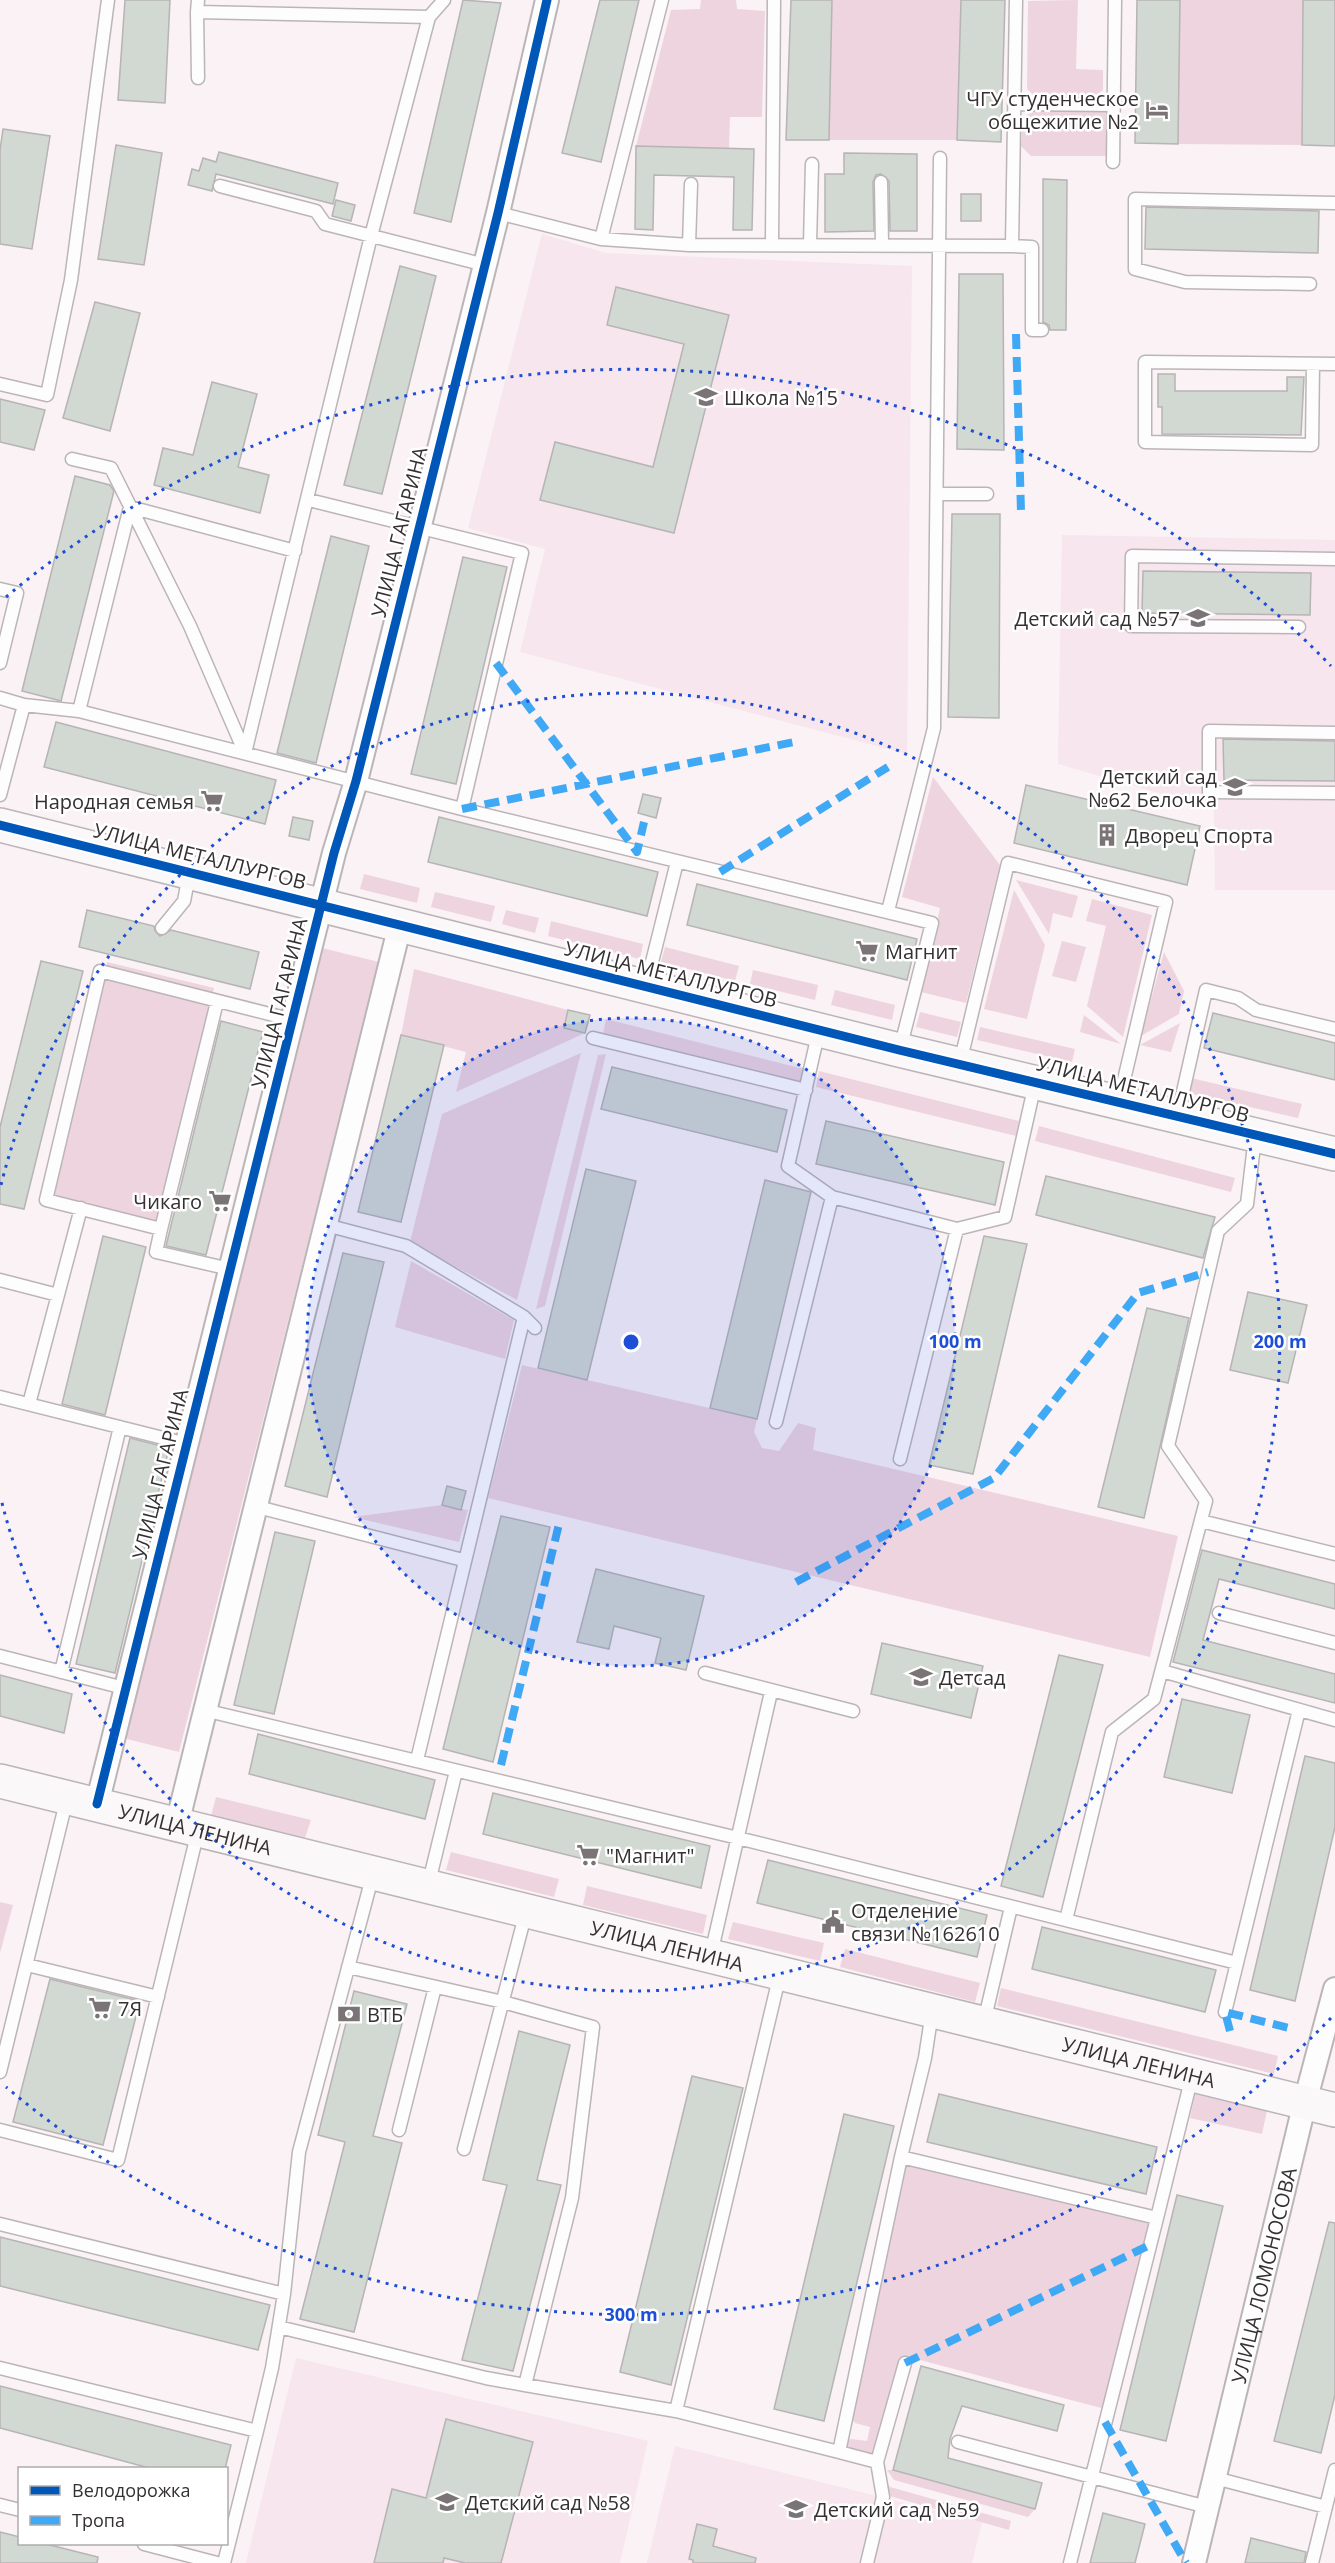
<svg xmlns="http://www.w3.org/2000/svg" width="1335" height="2563" viewBox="0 0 1335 2563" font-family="'Open Sans',sans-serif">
<rect width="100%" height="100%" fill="#faf2f5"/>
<!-- built -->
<path fill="#f7e6ed" d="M542,234L606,253L912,266L907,754L520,652L545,549L468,528Z
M1062,535L1335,540V890H1215L1214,809L1058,764Z
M296,2358L648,2441L620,2563H246Z
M675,2446L982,2522L972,2563H647Z"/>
<!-- green -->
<path fill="#eed4df" d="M701,0H736L737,9L765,11L762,117H730L729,148L636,146L671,10L700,9Z
M832,0H961L957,140H829Z
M1078,0L1076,69L1103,70V90L1092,98L1039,100L1027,89L1028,1Z
M1180,0H1303L1302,145L1178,144Z
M1032,111L1107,112L1106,156H1031L1021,146L1023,119Z
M933,777L1000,865L966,1003L921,992L940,908L902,897Z
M364,874L420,888L417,903L360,889Z
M1016,880L1078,896L1072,918L1053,913L1049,934Z
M1014,890L1045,945L1027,1019L984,1009Z
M435,892L495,906L491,922L431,907Z
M1092,899L1152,915L1123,1037L1087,1006L1106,926L1086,921Z
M506,910L539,918L535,933L502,924Z
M551,921L643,944L640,959L548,936Z
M1062,941L1086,947L1076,982L1052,976Z
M665,947L739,966L735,981L661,962Z
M322,948L379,962L179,1752L123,1738Z
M1164,952L1184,991L1179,1014L1141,1036Z
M107,962L214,988L157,1224L51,1197Z
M414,969L568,1010L564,1028L585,1033L456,1092L466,1052L401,1035Z
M753,970L818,985L815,1000L750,984Z
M835,990L895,1005L892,1020L831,1005Z
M920,1012L961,1022L957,1037L916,1027Z
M1084,1015L1121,1044L1080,1032Z
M606,1019L804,1069L800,1083L603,1034Z
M1180,1023L1171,1052L1140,1045Z
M980,1027L1075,1049L1072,1062L977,1040Z
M581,1053L517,1300L410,1242L442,1114Z
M606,1054L545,1306L536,1309L598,1055Z
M819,1071L1019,1121L1016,1136L816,1087Z
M1191,1078L1302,1104L1298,1118L1188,1093Z
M1039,1126L1235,1178L1231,1192L1035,1141Z
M411,1261L514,1320L505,1359L395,1327Z
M522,1365L757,1419L754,1432L762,1448L779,1451L798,1423L816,1428L813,1450L1178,1536L1150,1657L488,1498Z
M442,1505L468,1510L459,1542L353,1517Z
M216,1797L311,1820L305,1838L211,1816Z
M451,1852L559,1879L554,1897L446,1870Z
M587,1886L707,1915L703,1934L583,1905Z
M0,1902L13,1905L0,1953Z
M733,1922L824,1943L820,1961L728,1939Z
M845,1949L980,1983L975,2002L840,1967Z
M1001,1988L1278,2056L1274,2074L997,2006Z
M1196,2089L1268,2106L1262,2134L1190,2118Z
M904,2162L1152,2220L1105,2409L905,2356L875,2458L843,2449L845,2441L851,2439L867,2441L870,2427L855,2423L849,2416Z
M887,2470H893L1035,2509L1028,2517L894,2480Z
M882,2478L890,2487L1011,2521L1009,2530L886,2495Z"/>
<!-- building -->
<path fill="#d2d8d2" stroke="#b6b4b4" stroke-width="1.5" d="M125,0H170L165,103L118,100Z
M463,0L501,3L451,222L414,213Z
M600,0H639L601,162L562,153Z
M791,0H832L829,140H786Z
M961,0H1005L1001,142L957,140Z
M1137,0H1180L1178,144L1135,143Z
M1303,0H1335V146L1302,145Z
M3,129L50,136L32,249L0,244V150Z
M116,145L162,153L144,265L98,259Z
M636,146L754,149L752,230H733L734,177L654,175L653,230L635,229Z
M219,152L338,183L333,204L216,174L212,191L188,185L192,169L199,171L203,158L216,162Z
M844,153L917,154V231H890L889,181L881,174L876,175L873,182L874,231L825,232V174H844Z
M1043,179L1067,180L1066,330H1050L1049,325L1043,322Z
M961,194H981V221H961Z
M336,200L355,205L351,221L332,216Z
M1146,207L1319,211L1318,253L1145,249Z
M400,266L436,276L382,494L344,485Z
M959,274H1003L1004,450L957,449Z
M616,287L729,315L674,533L540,500L555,442L653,467L684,344L607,325Z
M95,302L140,313L110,431L63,418Z
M1158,374H1175V391H1287V377H1304L1301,435L1162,434V407H1158Z
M212,382L257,394L238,467L269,475L260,513L154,485L163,448L193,455Z
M0,399L45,410L34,450L0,442Z
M75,476L110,485L114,491L61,701L22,691Z
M952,514H1000L999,718L948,717Z
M331,536L369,546L316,763L277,753Z
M463,557L507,567L456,784L411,774Z
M1143,571L1311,573L1310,615L1142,613Z
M56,722L276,780L265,824L44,767Z
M1223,739L1335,741V781L1224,780Z
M1026,785L1200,826L1187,885L1014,843Z
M643,794L661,798L656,818L638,813Z
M293,817L313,821L309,840L289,836Z
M439,817L658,872L647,916L428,862Z
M697,884L917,939L907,980L687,925Z
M87,910L154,926L155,931L160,936L171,930L259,952L250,989L79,947Z
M41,961L83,971L24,1209L0,1204V1127Z
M568,1010L590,1015L585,1033L564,1028Z
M1213,1013L1335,1043V1080L1204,1048Z
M221,1021L263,1032L206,1255L166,1246Z
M401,1035L444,1045L401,1222L358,1212Z
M612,1067L787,1110L777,1152L601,1109Z
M826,1121L1004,1162L995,1205L816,1164Z
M586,1169L636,1181L587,1380L538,1368Z
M1046,1176L1215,1217L1203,1258L1036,1215Z
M765,1180L811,1192L757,1419L710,1408Z
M103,1236L146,1247L105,1415L62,1404Z
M984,1236L1027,1244L973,1474L929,1465Z
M343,1253L384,1262L327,1497L285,1486Z
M1248,1292L1307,1305L1288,1383L1230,1370Z
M1147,1308L1189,1318L1144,1518L1098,1507Z
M130,1438L169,1448L115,1673L76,1664Z
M447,1486L466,1491L461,1510L442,1505Z
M501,1516L550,1527L493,1762L443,1749Z
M275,1532L315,1541L274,1714L234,1705Z
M1202,1550L1335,1584V1609L1219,1579L1203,1640L1335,1674V1703L1173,1662Z
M596,1569L704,1596L686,1670L655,1663L661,1638L614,1626L609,1649L577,1642Z
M882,1643L983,1666L971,1718L871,1694Z
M1059,1655L1103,1665L1043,1897L1001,1886Z
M0,1675L72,1694L64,1733L0,1716Z
M1182,1699L1250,1715L1232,1793L1164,1777Z
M258,1734L435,1780L425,1819L249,1774Z
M1305,1756L1335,1763V1827L1295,2001L1250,1990Z
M493,1793L710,1846L701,1888L483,1834Z
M768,1860L987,1915L977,1957L757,1903Z
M1042,1927L1216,1970L1205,2012L1032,1969Z
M50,1979L140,2001L103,2145L13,2122Z
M354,1991L407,2004L373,2136L402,2143L354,2332L300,2319L345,2142L318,2135Z
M519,2031L570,2045L537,2180L561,2185L513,2371L462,2360L507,2185L483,2180Z
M692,2076L743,2088L671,2385L620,2372Z
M939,2094L1157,2147L1146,2194L927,2142Z
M844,2114L894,2126L824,2421L774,2409Z
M1177,2195L1223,2206L1166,2441L1120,2430Z
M1329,2222L1335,2223V2395L1321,2453L1274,2441Z
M0,2237L270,2305L258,2350L0,2286Z
M921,2366L1064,2405L1057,2431L962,2406L950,2439L948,2458L1042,2483L1035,2509L893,2470Z
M0,2386L231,2445L225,2469H153L0,2428Z
M446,2419L533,2442L501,2563H465L444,2558L443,2563H374L392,2489L426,2498Z
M1103,2513L1145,2524L1135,2563H1090Z
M697,2524L717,2529L713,2546L756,2558L755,2563H693V2560L689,2559Z
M0,2532L20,2537V2544H46L98,2557L97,2563H0Z
M1251,2538L1306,2552L1304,2563H1245Z"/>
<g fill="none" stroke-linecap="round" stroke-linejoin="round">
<!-- lane casing -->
<g stroke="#bbb5b7" stroke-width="15">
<path id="lane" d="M198,0L197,12L429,17L371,236L245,753
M197,12L198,78
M429,17L444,0
M1014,104L1114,105
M1113,162L1115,0
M881,182L882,244
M220,186L316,211L325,224L485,265
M498,213L601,239L689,245L1012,246L1016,0
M601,239L662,0
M772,243L774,0
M810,244L812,164
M689,245L691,184
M1012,246L1032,247V330H1042
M1310,284L1185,282L1135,269V199L1335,203
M1313,364L1312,445L1145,442V362L1335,364
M0,384L47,395L71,280L108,0
M72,459L111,468L190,626L245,753
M937,494H987
M0,589L17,593L0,663
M1299,627L1131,626L1132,556L1335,559
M0,698L24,705
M79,711L130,507L295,551
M1335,733L1209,731V792L1335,793
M0,795L24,705L79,711L462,809L522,553L309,500
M462,809L932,923L900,1049
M888,911L934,728L940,158
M162,928L184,901L189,875
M646,986L677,862
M217,1002L161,1229L46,1200L100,971L293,1020
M819,1030L788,1166L832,1197L957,1229L1005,1217L1035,1084
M593,1038L806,1090
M960,1063L1008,863L1166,902L1119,1101
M1178,1114L1206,990L1238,998L1256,1010L1335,1029
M326,1225L406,1246L524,1317L535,1328
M161,1229L156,1252L230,1269
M0,1280L58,1295
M0,1397L187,1444
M29,1404L81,1208
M776,1422L832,1197
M900,1459L957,1229
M254,1506L463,1560
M1201,1521L1335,1554
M1219,1613L1335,1643
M0,1656L124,1688
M1162,1671L1335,1720
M61,1672L120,1427
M705,1673L853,1711
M204,1710L738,1838L1237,1963
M417,1760L524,1317
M428,1886L456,1771
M1066,1920L1112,1732L1154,1699L1206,1501L1168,1446L1218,1231L1247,1204L1255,1137
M711,1954L771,1692
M27,1965L158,1997
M348,1967L503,2002L593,2027L572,2198L525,2385L676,2411
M780,1974L676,2411L839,2452L901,2157L1157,2218L1070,2563
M1225,2012L1299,1710
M984,2022L1011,1907
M0,2072L67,1798
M0,2130L118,2160L198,1831
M399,2130L435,1987
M464,2149L526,1912
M901,2157L925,2058L932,2012
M1157,2218L1192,2076
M0,2224L284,2294L299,2152L373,1874
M279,2327L486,2378L525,2385
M0,2368L257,2431L272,2368L284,2294
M958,2442L1207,2507
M839,2452L877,2462
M1215,2478L1326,2507
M0,2505L20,2510
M144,2544L217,2563
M224,2563L257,2431
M867,2563L883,2497L877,2462L905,2363
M1312,2563L1335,2470"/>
</g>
<!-- street casing -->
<g stroke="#bbb5b7" stroke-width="26">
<g id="street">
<path d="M97,1804L334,853L356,781L498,213L547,0"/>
<path d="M177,1824L400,925"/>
<path id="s1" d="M1194,2563L1305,2102L1335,1989"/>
</g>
</g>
<!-- secondary casing -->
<g stroke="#bbb5b7" stroke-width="36">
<g id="secondary">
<path d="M0,825L899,1050L1335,1154"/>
<path id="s2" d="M0,1781L1335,2110"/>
</g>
</g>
<!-- lane -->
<use href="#lane" stroke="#fefdfe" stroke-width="12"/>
<!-- street -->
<use href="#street" stroke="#fefdfe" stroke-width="22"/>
<!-- secondary -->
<use href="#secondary" stroke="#fbf8f9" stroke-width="33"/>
<!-- quiet -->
<path stroke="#3fa9f5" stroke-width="8" stroke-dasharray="15 8" stroke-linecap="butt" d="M1016,334L1021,512
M496,663L637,852L644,822
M462,809L794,742
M720,872L888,767
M796,1582L994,1478L1138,1293L1208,1272
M501,1765L559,1524
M1230,2031L1225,2012L1293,2029
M905,2363L1150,2245
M1105,2422L1186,2563"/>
<!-- cycleway casing -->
<g stroke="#fff" stroke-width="13">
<path id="cycleway" d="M0,825L899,1050L1335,1154
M97,1804L334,853L356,781L498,213L547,0"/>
</g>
<!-- cycleway -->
<use href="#cycleway" stroke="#0057b8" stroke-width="9"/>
</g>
<!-- distance rings -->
<circle cx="631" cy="1342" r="324" fill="#1d4ed8" fill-opacity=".12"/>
<g fill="none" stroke="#1d4ed8" stroke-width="3" stroke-dasharray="3 6">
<circle cx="631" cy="1342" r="324"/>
<path d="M1 1185A649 649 0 1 1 1 1499"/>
<path d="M1331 2018A973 973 0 0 1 6 2087M6 597A973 973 0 0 1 1331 666"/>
</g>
<!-- icons -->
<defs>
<g id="hotel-bare" transform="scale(1.8)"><path d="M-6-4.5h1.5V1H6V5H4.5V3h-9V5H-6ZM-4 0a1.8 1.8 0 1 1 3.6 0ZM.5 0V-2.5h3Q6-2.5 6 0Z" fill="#7a7476" stroke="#fff" stroke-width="2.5" paint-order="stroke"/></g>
<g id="school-bare" transform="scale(1.8)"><path d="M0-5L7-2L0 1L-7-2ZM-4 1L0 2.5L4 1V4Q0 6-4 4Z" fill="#7a7476" stroke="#fff" stroke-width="2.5" paint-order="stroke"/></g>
<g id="supermarket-bare" transform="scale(1.8)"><path d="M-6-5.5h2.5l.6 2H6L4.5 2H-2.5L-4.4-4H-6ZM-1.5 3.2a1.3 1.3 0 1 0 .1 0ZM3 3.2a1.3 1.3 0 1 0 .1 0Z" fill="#7a7476" stroke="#fff" stroke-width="2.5" paint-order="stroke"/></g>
<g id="building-bare" transform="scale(1.8)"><path d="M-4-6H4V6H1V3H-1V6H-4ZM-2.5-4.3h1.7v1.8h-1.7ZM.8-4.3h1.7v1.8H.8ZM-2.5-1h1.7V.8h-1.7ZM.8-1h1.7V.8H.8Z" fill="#7a7476" stroke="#fff" stroke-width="2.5" paint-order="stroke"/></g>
<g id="civic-bare" transform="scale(1.8)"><path d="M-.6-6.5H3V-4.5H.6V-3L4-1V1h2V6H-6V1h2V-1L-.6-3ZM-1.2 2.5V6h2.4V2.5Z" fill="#7a7476" stroke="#fff" stroke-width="2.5" paint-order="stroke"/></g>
<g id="bank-bare" transform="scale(1.8)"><path d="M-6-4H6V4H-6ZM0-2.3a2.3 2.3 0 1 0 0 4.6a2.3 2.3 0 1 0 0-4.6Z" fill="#7a7476" stroke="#fff" stroke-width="2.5" paint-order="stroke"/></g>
</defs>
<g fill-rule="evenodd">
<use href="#hotel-bare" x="1157" y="110"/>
<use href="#school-bare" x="706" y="397"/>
<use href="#school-bare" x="1198" y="618"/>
<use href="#school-bare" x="1235" y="787"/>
<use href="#supermarket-bare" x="212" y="801"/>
<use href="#building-bare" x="1107" y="835"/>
<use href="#supermarket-bare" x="867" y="951"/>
<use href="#supermarket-bare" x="220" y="1201"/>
<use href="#school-bare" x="921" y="1677"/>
<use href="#supermarket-bare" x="588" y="1855"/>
<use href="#civic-bare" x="833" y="1922"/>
<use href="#supermarket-bare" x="100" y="2008"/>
<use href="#bank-bare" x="349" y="2014"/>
<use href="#school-bare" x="447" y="2502"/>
<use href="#school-bare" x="796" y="2509"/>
</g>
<g text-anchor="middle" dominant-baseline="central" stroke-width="5" stroke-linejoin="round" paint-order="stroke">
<!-- poi labels -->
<g font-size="20" fill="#353032" stroke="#fff" text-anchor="start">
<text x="1139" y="98" text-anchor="end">ЧГУ студенческое<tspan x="1139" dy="23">общежитие №2</tspan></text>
<text x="724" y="397">Школа №15</text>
<text x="1180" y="618" text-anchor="end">Детский сад №57</text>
<text x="1217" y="776" text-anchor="end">Детский сад<tspan x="1217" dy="23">№62 Белочка</tspan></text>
<text x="194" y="801" text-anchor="end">Народная семья</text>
<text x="1125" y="835">Дворец Спорта</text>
<text x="885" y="951">Магнит</text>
<text x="202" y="1201" text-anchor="end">Чикаго</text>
<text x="939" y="1677">Детсад</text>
<text x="606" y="1855">"Магнит"</text>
<text x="851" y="1910">Отделение<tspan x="851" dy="23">связи №162610</tspan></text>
<text x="118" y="2008">7Я</text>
<text x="367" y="2014">ВТБ</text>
<text x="465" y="2502">Детский сад №58</text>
<text x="814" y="2509">Детский сад №59</text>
</g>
<!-- street labels -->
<g font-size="20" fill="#353032" stroke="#fff">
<text transform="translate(399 532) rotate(-76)">УЛИЦА ГАГАРИНА</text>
<text transform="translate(200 856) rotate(14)">УЛИЦА МЕТАЛЛУРГОВ</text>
<text transform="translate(671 974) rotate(14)">УЛИЦА МЕТАЛЛУРГОВ</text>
<text transform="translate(279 1003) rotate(-76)">УЛИЦА ГАГАРИНА</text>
<text transform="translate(1143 1089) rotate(14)">УЛИЦА МЕТАЛЛУРГОВ</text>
<text transform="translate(160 1474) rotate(-76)">УЛИЦА ГАГАРИНА</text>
<text stroke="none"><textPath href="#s2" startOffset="201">УЛИЦА ЛЕНИНА</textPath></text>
<text stroke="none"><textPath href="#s2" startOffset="687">УЛИЦА ЛЕНИНА</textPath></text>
<text stroke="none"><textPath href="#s2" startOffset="1173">УЛИЦА ЛЕНИНА</textPath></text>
<text stroke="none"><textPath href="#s1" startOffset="296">УЛИЦА ЛОМОНОСОВА</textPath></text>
</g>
</g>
<circle cx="631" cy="1342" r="9" fill="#1d4ed8" stroke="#fff" stroke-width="3"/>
<g font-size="18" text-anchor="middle" font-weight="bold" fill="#1d4ed8" stroke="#fff" stroke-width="5" stroke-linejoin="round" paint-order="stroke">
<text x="955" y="1348">100 m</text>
<text x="1280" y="1348">200 m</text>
<text x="631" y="2321">300 m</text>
</g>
<!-- legend -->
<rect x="18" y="2467" width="210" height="78" fill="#ffffff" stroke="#aeacad" stroke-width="1.5"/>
<rect x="30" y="2486" width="30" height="9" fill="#0057b8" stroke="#aeacad" stroke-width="1.5"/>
<text x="72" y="2497" font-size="18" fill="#353032">Велодорожка</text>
<rect x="30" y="2516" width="30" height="9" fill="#3fa9f5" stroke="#aeacad" stroke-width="1.5"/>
<text x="72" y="2527" font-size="18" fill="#353032">Тропа</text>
</svg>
